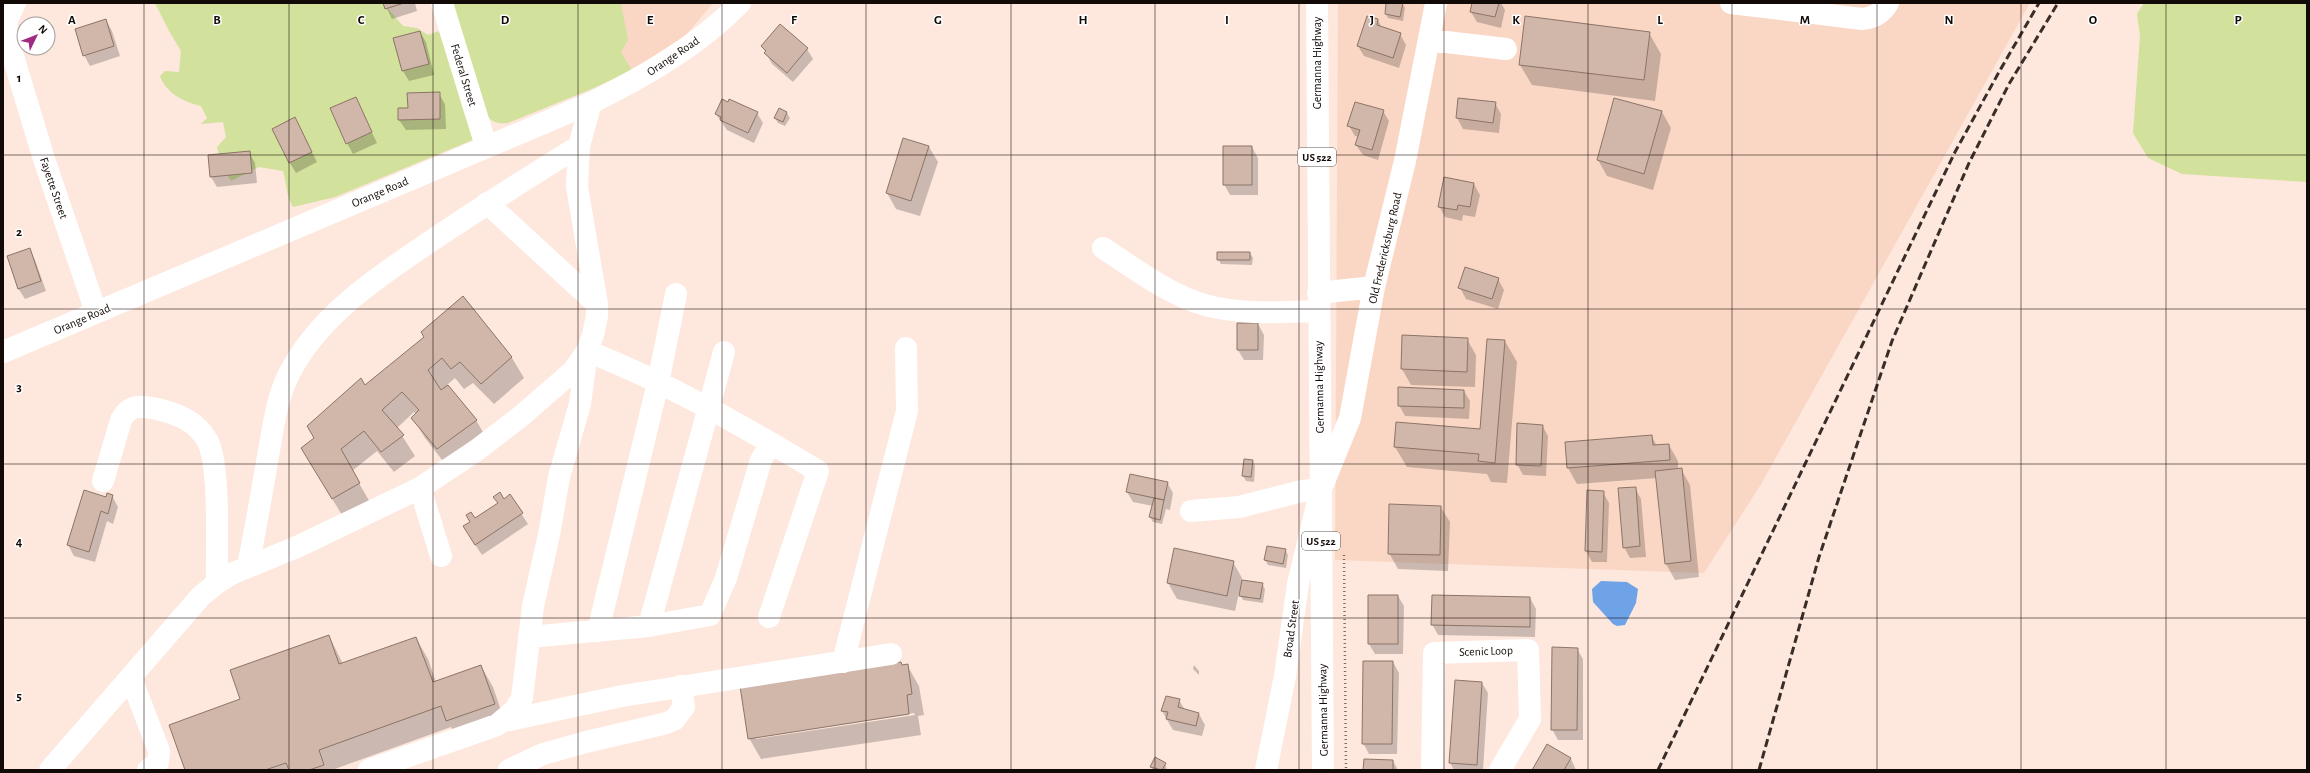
<svg xmlns="http://www.w3.org/2000/svg" width="2310" height="773" viewBox="0 0 2310 773" font-family="'Alegreya Sans',sans-serif">
<rect width="100%" height="100%" fill="#fee7dc"/>
<!-- built -->
<path fill="#fad7c5" d="M595,3H713L686,35L632,70L593,8Z
M1338,3H2030L1760,486L1704,573L1335,560Z"/>
<!-- green -->
<path fill="#d2e19b" d="M155,3H383L403,26L417,28L428,35L439,31L465,115L475,139L335,197L293,207C286,196 287,184 283,171L259,167L231,181L221,164L217,147L226,137L223,122L201,124L207,118L201,106C184,102 166,93 160,76L165,71L179,72L181,51L169,31Z
M450,3H621L628,40L621,52L632,70L594,88L508,123C498,124 492,123 486,114Z
M2144,3H2307V182L2182,174L2148,158L2133,133L2140,36L2137,14Z"/>
<!-- water -->
<path fill="#6ea3e7" d="M1601,581L1627,582L1638,589L1636,603L1625,625L1617,626L1613,624L1593,602L1592,589Z"/>
<!-- shadow -->
<path fill="#0003" fill-rule="evenodd" d="M384,3H415L417,11L392,19Z
M1387,3H1402L1405,8L1403,21L1388,18L1386,14Z
M1473,3H1501L1505,10L1501,28L1477,22L1471,12Z
M106,20L112,31L120,56L90,66L84,55Z
M1378,20L1382,28L1400,34L1406,45L1399,68L1364,56L1358,46Z
M420,32L426,42L434,75L409,81L403,71Z
M1649,33L1661,54L1655,101L1532,85L1520,65Z
M762,46L807,49L813,59L793,82L772,64Z
M439,94L445,104L446,129L406,130L399,120L409,109Z
M355,98L377,143L353,154L347,143Z
M1459,99L1495,103L1501,114L1499,133L1463,129L1457,118Z
M1615,99L1662,112L1671,128L1653,190L1607,176L1598,160Z
M780,109L787,113L790,118L785,126L778,123L775,118Z
M1383,111L1389,121L1378,160L1363,155L1356,145L1359,137L1355,136L1349,126Z
M757,113L763,123L754,143L727,130L716,114Z
M300,129L317,162L296,173L290,163Z
M929,147L938,162L920,216L896,209L887,193Z
M1252,147L1258,158V195H1230L1224,184Z
M249,152L255,163L257,183L217,187L211,177Z
M1474,184L1480,195L1475,217L1463,215L1462,221L1445,217L1439,206Z
M29,249L35,260L46,291L25,299L18,288Z
M1250,253L1253,258L1252,265L1221,264L1218,259Z
M1498,279L1504,290L1498,309L1466,299L1460,288Z
M463,297L512,358L524,378L494,404L473,383L464,389L455,378L447,385L476,420L488,441L450,470L425,438L413,418L416,414L414,412L397,428L415,456L394,472L377,451L352,471L371,504L345,520L314,469L315,439L365,387L425,338Z
M1258,324L1264,335L1263,360H1244L1238,350Z
M1467,339L1476,355L1475,387L1411,385L1402,369Z
M1505,341L1517,362L1507,483L1491,482L1487,474L1407,467L1395,447L1481,430Z
M1464,391L1470,401L1469,419L1405,416L1399,405Z
M1542,425L1548,436L1546,476L1523,475L1517,464Z
M1652,437L1657,446L1669,445L1678,461V469H1681L1690,485L1699,577L1675,580L1666,564L1657,478L1577,484L1568,468Z
M1253,461L1255,466L1254,482L1246,481L1243,476Z
M1167,482L1173,493L1170,510L1166,509L1162,524L1153,522L1150,517L1153,506L1133,502L1127,492Z
M1635,488L1641,499L1646,557L1630,558L1624,547Z
M1603,492L1609,503L1607,562H1592L1586,551Z
M112,496L118,507L113,524L107,521L95,562L74,556L68,545L106,498Z
M510,496L528,524L482,555L470,537L475,519Z
M1440,506L1450,522L1448,571L1398,569L1389,553Z
M1285,550L1288,555L1286,568L1268,565L1265,560Z
M1233,562L1242,578V581L1262,584L1265,589L1263,603L1243,600L1239,593L1235,611L1177,599L1168,583Z
M1398,596L1404,606L1403,654H1375L1369,644Z
M1530,598L1536,609L1535,637L1438,635L1432,624Z
M329,636L343,664L416,638L428,659L436,682L481,666L493,687L506,725L459,741L451,727L332,770H186L241,700Z
M1577,649L1583,659V740H1558L1552,729Z
M1393,662L1399,673L1397,754H1369L1363,743Z
M907,665L919,686L924,715L918,716L921,735L761,759L749,738ZM914,713L915,715L756,739V737Z
M1194,665L1199,671V675L1193,669Z
M1482,683L1488,693L1483,770H1454L1450,763Z
M1179,700L1185,710L1199,714L1205,725L1202,736L1173,730L1162,711Z
M1548,745L1571,759L1576,770H1533Z
M1393,761L1398,770H1364Z
M1165,763L1167,770H1153L1151,767Z"/>
<!-- building -->
<path fill="#d1b7a9" stroke="#8c7467" d="M383,3H404L385,9Z
M1386,3H1403L1400,17L1385,14Z
M1472,3H1499L1495,17L1470,12Z
M1367,16L1378,19L1377,25L1401,33L1393,58L1357,46Z
M1525,16L1650,32L1644,80L1519,65Z
M106,19L114,46L83,56L75,29Z
M780,24L808,48L787,73L764,53L766,51L761,46Z
M420,31L429,64L402,71L393,38Z
M440,92V119L398,120V108H408L407,93Z
M356,97L372,132L346,144L330,108Z
M1458,98L1496,102L1493,123L1456,118Z
M1614,98L1662,111L1644,174L1597,160Z
M722,99L728,102L729,99L758,112L748,133L720,120L721,117L715,114Z
M1355,102L1384,110L1372,150L1355,145L1360,130L1347,126Z
M779,108L787,112L783,122L774,118Z
M295,117L312,152L289,163L272,129Z
M903,138L929,146L911,201L886,193Z
M1223,146H1252V185H1223Z
M250,151L252,173L210,177L208,155Z
M1444,177L1474,183L1470,207L1458,205L1457,210L1438,207Z
M30,248L41,281L18,289L7,256Z
M1217,252H1250V260H1217Z
M1465,267L1499,278L1492,299L1458,288Z
M463,296L512,357L481,384L460,362L451,369L442,358L428,370L441,390L448,385L477,420L437,449L411,418L419,410L402,392L382,410L404,435L381,452L364,431L341,449L360,483L332,499L301,448L314,438L307,426L361,378L365,385L424,337L421,332Z
M1237,323H1258V350H1237Z
M1402,335L1468,338L1467,372L1401,369Z
M1487,339L1505,340L1495,463L1478,461L1479,454L1394,447L1396,422L1480,429Z
M1398,387L1464,390V408L1398,406Z
M1517,423L1543,425L1541,466L1516,465Z
M1652,435L1653,445L1669,444L1670,460L1567,468L1565,442Z
M1244,459L1253,460L1251,477L1242,476Z
M1682,468L1691,561L1665,564L1655,471Z
M1130,474L1168,482L1164,500L1126,492Z
M1636,487L1640,546L1623,548L1618,488Z
M84,490L106,497L107,493L113,495L108,514L101,511L89,552L67,545Z
M1587,490L1604,491L1602,552L1585,551Z
M500,492L504,499L510,494L523,513L475,545L463,526L470,522L466,515L471,512L475,518L498,503L493,497Z
M1154,498L1164,500L1160,520L1149,517Z
M1389,504L1441,506L1440,555L1388,554Z
M1267,546L1286,549L1283,564L1264,560Z
M1174,548L1234,561L1227,596L1167,583Z
M1242,580L1263,583L1260,599L1239,596Z
M1368,595H1398V644H1368Z
M1432,595L1530,597V627L1431,625Z
M329,635L339,664L416,637L433,682L481,665L495,704L446,721L441,706L319,750L324,765L309,770H289L286,763L265,770H185L169,725L240,699L230,670Z
M1552,647L1578,648L1577,730H1551Z
M1363,661H1393L1392,744H1362Z
M901,662L902,665L908,664L912,694L907,695L909,714L748,739L740,686Z
M1455,680L1482,682L1477,765L1449,763Z
M1166,696L1180,699L1178,707L1199,713L1196,726L1166,719L1168,712L1161,711Z
M1547,744L1571,758L1564,770H1532Z
M1155,757L1166,763L1162,770L1150,767Z
M1364,759L1393,760V770H1363Z"/>
<g fill="none" stroke-linecap="round" stroke-linejoin="round">
<!-- path -->
<path stroke="#7d6e67" stroke-width="2.5" stroke-dasharray="1 3" stroke-linecap="butt" d="M1344,555L1346,770"/>
<!-- minor -->
<path stroke="#fff" stroke-width="22" d="M15,3L7,20L6,33L44,159L96,312
M442,3L486,146
M1731,3L1862,19C1874,18 1882,13 1888,3
M1429,40L1506,49
M487,203L597,304
M1103,248C1134,268 1169,295 1205,305C1241,315 1281,312 1318,311
M1318,293L1374,287
M420,488L441,556
M1191,511L1239,507L1302,491L1321,489
M248,567C255,530 262,493 268,456C273,429 276,400 289,374C319,315 378,277 431,241C480,208 529,177 579,146
M217,583L231,574L299,546L420,488L477,450L520,417L573,371L587,351C668,383 743,426 818,471L769,617
M649,626L724,352
M598,631L658,383L676,294
M529,637L649,626L710,615L726,578L761,460L771,443
M843,662L907,411L906,348
M131,678L159,751L158,762L148,770
M504,721L622,696L891,654
M50,770L201,596L217,583C216,551 221,465 207,440C196,421 178,414 157,409C141,406 130,403 121,420L103,481
M369,770L497,725L515,710L522,698L533,606L549,535L559,477L580,404L587,351L593,335L597,316V304L577,187L579,146L591,103
M509,770L543,754L586,742L663,724L674,720L684,707L681,686
M1266,770L1285,676L1298,584L1321,489L1350,418L1374,287L1405,161L1436,3
M1432,770L1434,653L1528,650L1530,719L1500,770"/>
<!-- major -->
<path stroke="#fff" stroke-width="22" d="M1317,3L1323,770
M3,352L591,103C645,76 698,46 740,3"/>
<!-- rail -->
<path stroke="#382d28" stroke-width="3" stroke-dasharray="8 4" stroke-linecap="butt" d="M1658,770L1955,152L1999,72L2039,3
M1759,770L1819,557L1892,341L1969,163L2009,84L2058,3"/>
</g>
<!-- grid -->
<path fill="none" stroke="#120a06" stroke-width="1" stroke-opacity="0.55" d="M144,3V770M289,3V770M433,3V770M578,3V770M722,3V770M866,3V770M1011,3V770M1155,3V770M1299,3V770M1444,3V770M1588,3V770M1732,3V770M1877,3V770M2021,3V770M2166,3V770M3,155H2307M3,309H2307M3,464H2307M3,618H2307"/>
<g text-anchor="middle" dominant-baseline="central" stroke-width="3" stroke-linejoin="round" paint-order="stroke">
<!-- shield labels -->
<g fill="#fff" stroke="#595451" stroke-width="1">
<rect x="1298" y="148" width="38" height="18" rx="3"/>
<rect x="1302" y="532" width="38" height="18" rx="3"/>
</g>
<g font-size="11" font-weight="bold" fill="#120a06">
<text x="1317" y="157">US 522</text>
<text x="1321" y="541">US 522</text>
</g>
<!-- street labels -->
<g font-size="12" fill="#120a06" stroke="#fff">
<text transform="translate(673 56) rotate(-34)">Orange Road</text>
<text transform="translate(1317 63) rotate(-90)">Germanna Highway</text>
<text transform="translate(464 75) rotate(73)">Federal Street</text>
<text transform="translate(54 188) rotate(71)">Fayette Street</text>
<text transform="translate(380 192) rotate(-23)">Orange Road</text>
<text transform="translate(1385 248) rotate(-77)">Old Fredericksburg Road</text>
<text transform="translate(82 319) rotate(-23)">Orange Road</text>
<text transform="translate(1319 387) rotate(-91)">Germanna Highway</text>
<text transform="translate(1291 629) rotate(-82)">Broad Street</text>
<text transform="translate(1486 651) rotate(-2)">Scenic Loop</text>
<text transform="translate(1323 710) rotate(-91)">Germanna Highway</text>
</g>
</g>
<g font-size="13" text-anchor="middle" font-weight="bold" fill="#120a06" stroke="#fff" stroke-width="3" stroke-linejoin="round" paint-order="stroke">
<text x="72" y="24">A</text>
<text x="217" y="24">B</text>
<text x="361" y="24">C</text>
<text x="505" y="24">D</text>
<text x="650" y="24">E</text>
<text x="794" y="24">F</text>
<text x="938" y="24">G</text>
<text x="1083" y="24">H</text>
<text x="1227" y="24">I</text>
<text x="1372" y="24">J</text>
<text x="1516" y="24">K</text>
<text x="1660" y="24">L</text>
<text x="1805" y="24">M</text>
<text x="1949" y="24">N</text>
<text x="2093" y="24">O</text>
<text x="2238" y="24">P</text>
<text x="19" y="82">1</text>
<text x="19" y="236">2</text>
<text x="19" y="391">3</text>
<text x="19" y="546">4</text>
<text x="19" y="700">5</text>
</g>
<!-- border -->
<rect width="2310" height="773" fill="none" stroke="#120a06" stroke-width="8"/>
<!-- north arrow -->
<g transform="translate(36 36) rotate(47)"><circle r="19" fill="#ffffff" stroke="#a09d9b"/>
<path d="M0-3L7 15L0 10L-7 15Z" fill="#a12a82"/>
<text y="-6" font-size="11" font-weight="bold" text-anchor="middle" fill="#120a06">N</text>
</g>
</svg>
